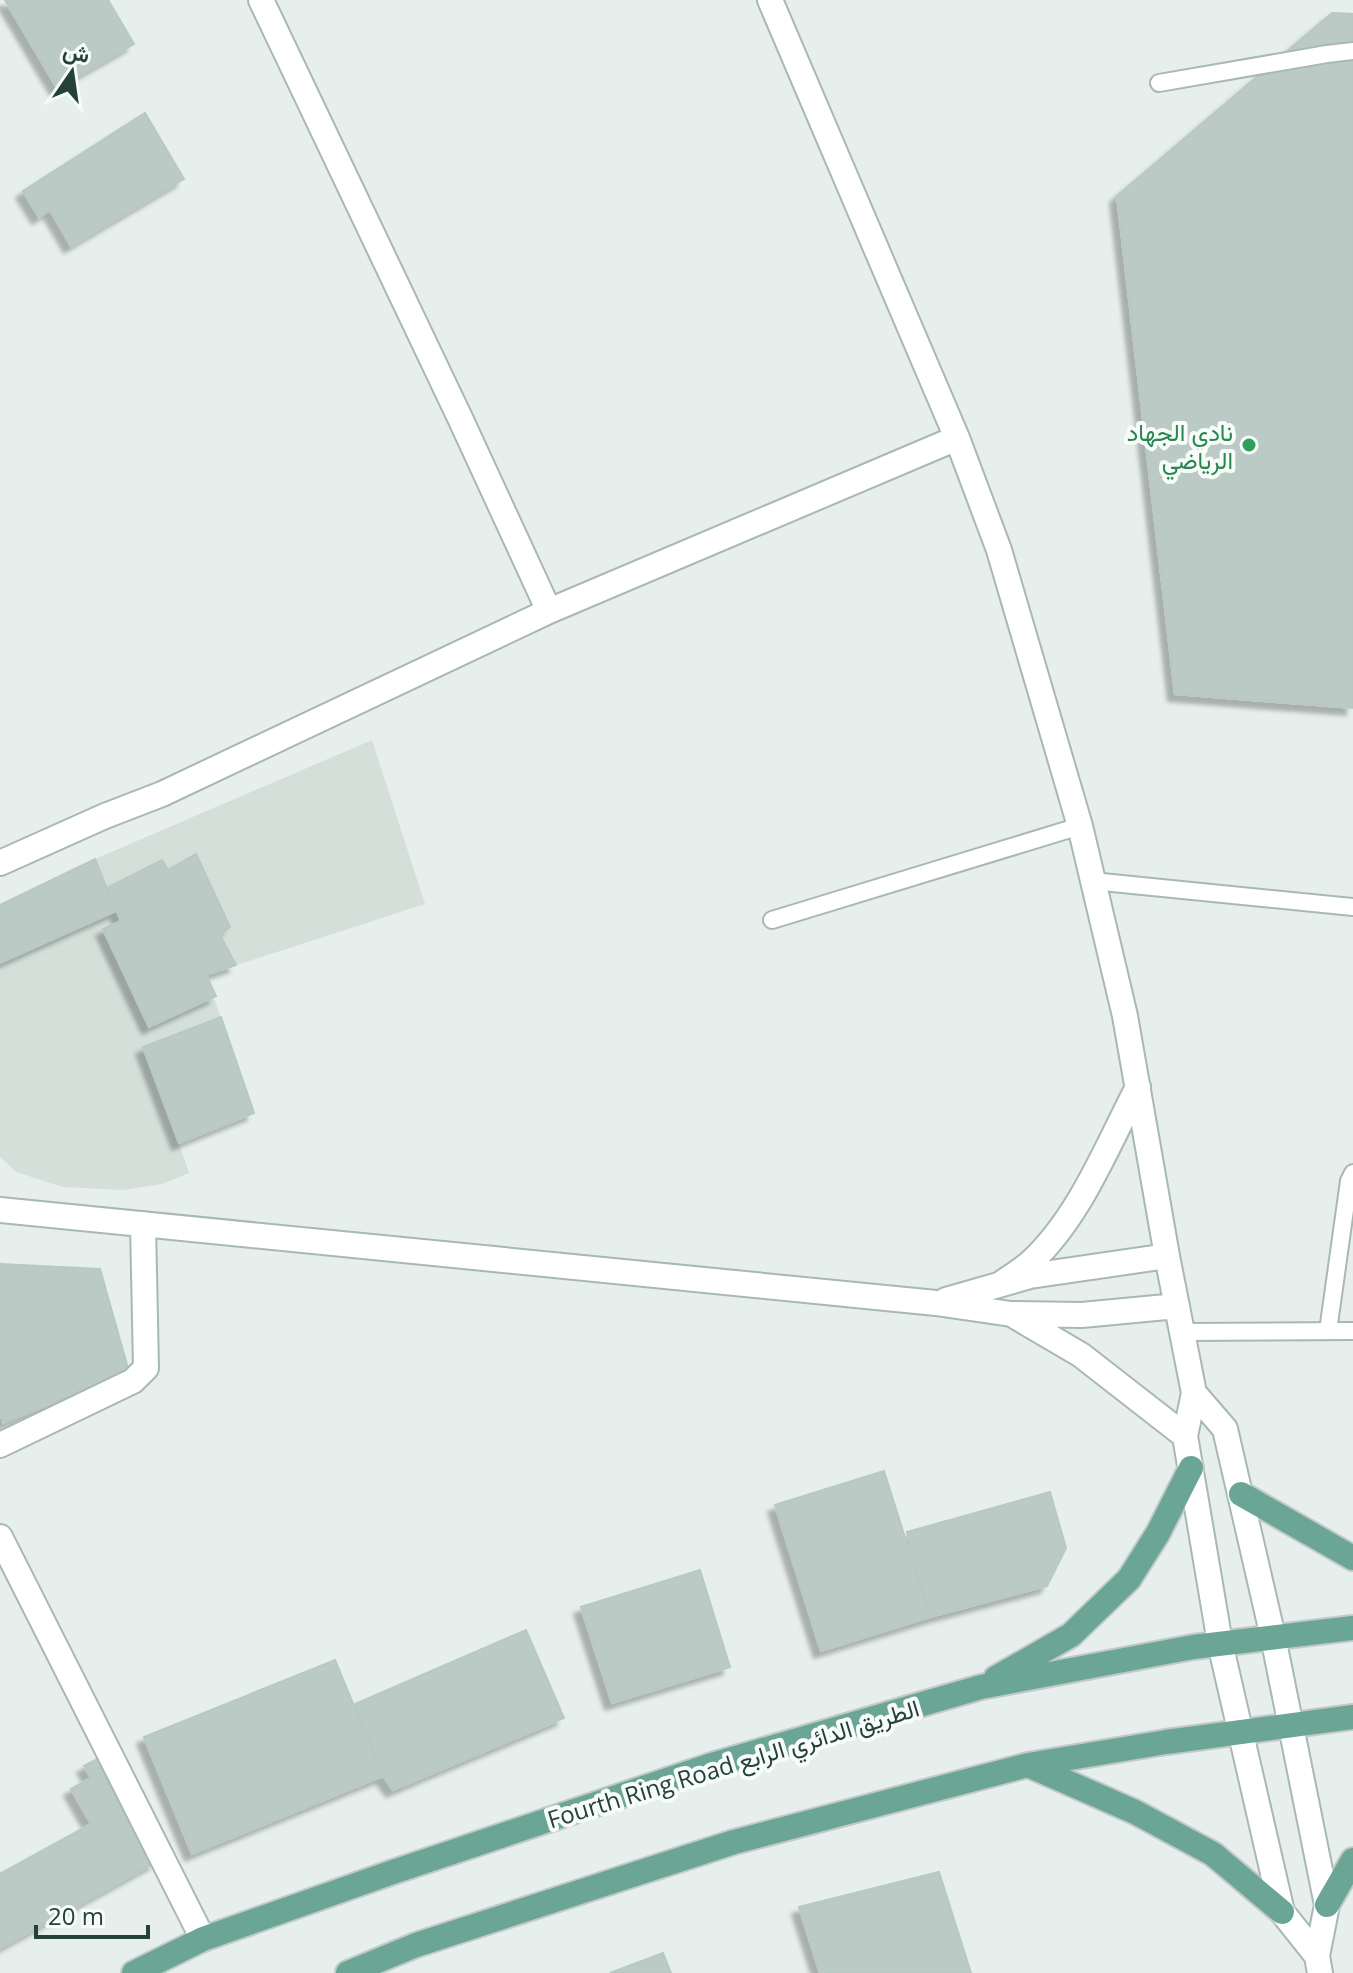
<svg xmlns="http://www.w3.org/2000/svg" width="1353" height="1973" viewBox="0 0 1353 1973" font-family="'Open Sans',Vazirmatn,sans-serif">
<defs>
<filter id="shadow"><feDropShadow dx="-7" dy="7" stdDeviation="2" flood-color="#0004"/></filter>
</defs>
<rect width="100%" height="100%" fill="#e6efeb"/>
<!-- built -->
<path fill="#d4dfda" d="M372,740L425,904L206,975L254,1113L179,1143L189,1173L162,1184L123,1190L63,1187L16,1172L0,1157V904L95,859Z"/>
<!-- building -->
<path fill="#bbcac4" stroke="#b8c9c2" stroke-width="2" filter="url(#shadow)" d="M5,0H108L134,44L57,88Z
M1332,13L1353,14V708L1175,694L1117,196Z
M145,113L184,179L71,246L50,210L39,217L23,191Z
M196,854L230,927L220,935L236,965L206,975L216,996L149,1027L103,929L121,921L107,888L162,860L168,870Z
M95,859L116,911L0,963V905Z
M221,1017L254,1113L179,1143L143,1047Z
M0,1264L100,1269L129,1372L3,1423L0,1411Z
M884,1471L930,1617L821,1651L775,1505Z
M1050,1492L1066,1548L1047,1586L930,1617L907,1532Z
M700,1570L730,1667L612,1703L581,1607Z
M526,1630L564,1718L393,1790L383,1776L355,1704Z
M335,1660L383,1776L192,1854L144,1737Z
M99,1758L156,1862L0,1948V1874L91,1824L71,1789L91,1778L84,1766Z
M939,1872L971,1973H820L799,1907Z
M663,1953L671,1973H610Z"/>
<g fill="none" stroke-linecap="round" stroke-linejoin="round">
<!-- service casing -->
<g stroke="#a8b8b2" stroke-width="20">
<path id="service" d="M1159,83L1327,54L1353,51
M1092,881L1353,907
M772,920L1080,826
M1328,1331L1349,1181L1353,1173
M1183,1332L1353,1331"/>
</g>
<!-- minor casing -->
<g stroke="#a8b8b2" stroke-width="28">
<path id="minor" d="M261,0L460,418L549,611
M770,0L957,438L999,550L1080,826L1125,1016L1167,1256L1194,1393L1185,1436L1220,1643L1282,1912L1317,1956
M0,863L105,816L162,794L549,611L957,438
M0,1210L936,1303L1011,1314L1082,1315L1177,1306
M999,1285C1009,1278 1021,1271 1030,1263C1080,1217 1107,1146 1138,1087
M946,1300L1030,1276L1167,1256
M1013,1315L1081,1355L1185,1436
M1194,1393L1225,1429L1273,1637L1327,1905L1317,1956L1320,1973
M0,1445L133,1381L146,1368L143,1224
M0,1537L203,1939"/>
</g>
<!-- primary casing -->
<g stroke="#c2cac8" stroke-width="28">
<path id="primary" d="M1241,1494L1353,1558
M996,1678L1071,1635L1129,1579L1158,1533L1191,1468
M1028,1765L1135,1812L1213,1854L1282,1912
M1327,1905L1353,1860
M134,1973L203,1939L390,1873L715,1764L981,1687L1193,1647L1353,1628
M348,1973L416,1945L734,1842L1028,1765L1166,1742L1353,1717"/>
</g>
<!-- service -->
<use href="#service" stroke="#fff" stroke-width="16"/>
<!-- minor -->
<use href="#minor" stroke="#fff" stroke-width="24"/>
<!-- primary -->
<use href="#primary" stroke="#6aa596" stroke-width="24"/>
</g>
<!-- markers -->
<circle fill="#2e9e5b" stroke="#f7fbf9" stroke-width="3" cx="1249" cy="445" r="8"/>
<g text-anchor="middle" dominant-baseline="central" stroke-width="8" stroke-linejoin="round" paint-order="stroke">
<!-- leisure labels -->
<g font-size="24" fill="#27864d" stroke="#f7fbf9" text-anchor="end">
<text x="1233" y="431">نادي الجهاد<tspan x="1233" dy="28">الرياضي</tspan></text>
</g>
<!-- street labels -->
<g font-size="24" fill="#24423a" stroke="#f7fbf9">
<text transform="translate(733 1763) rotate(-17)">Fourth Ring Road الطريق الدائري الرابع</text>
</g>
</g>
<!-- north arrow -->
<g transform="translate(72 72) rotate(13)" stroke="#f7fbf9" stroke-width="6" paint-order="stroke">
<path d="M0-6L14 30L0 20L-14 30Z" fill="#24423a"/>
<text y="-12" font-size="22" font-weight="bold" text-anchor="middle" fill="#24423a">ش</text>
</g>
<!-- scale -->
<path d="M36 1925v12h112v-12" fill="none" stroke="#24423a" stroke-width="4"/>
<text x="48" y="1925" font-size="24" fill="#24423a" stroke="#f7fbf9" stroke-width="6" paint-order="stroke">20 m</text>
</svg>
